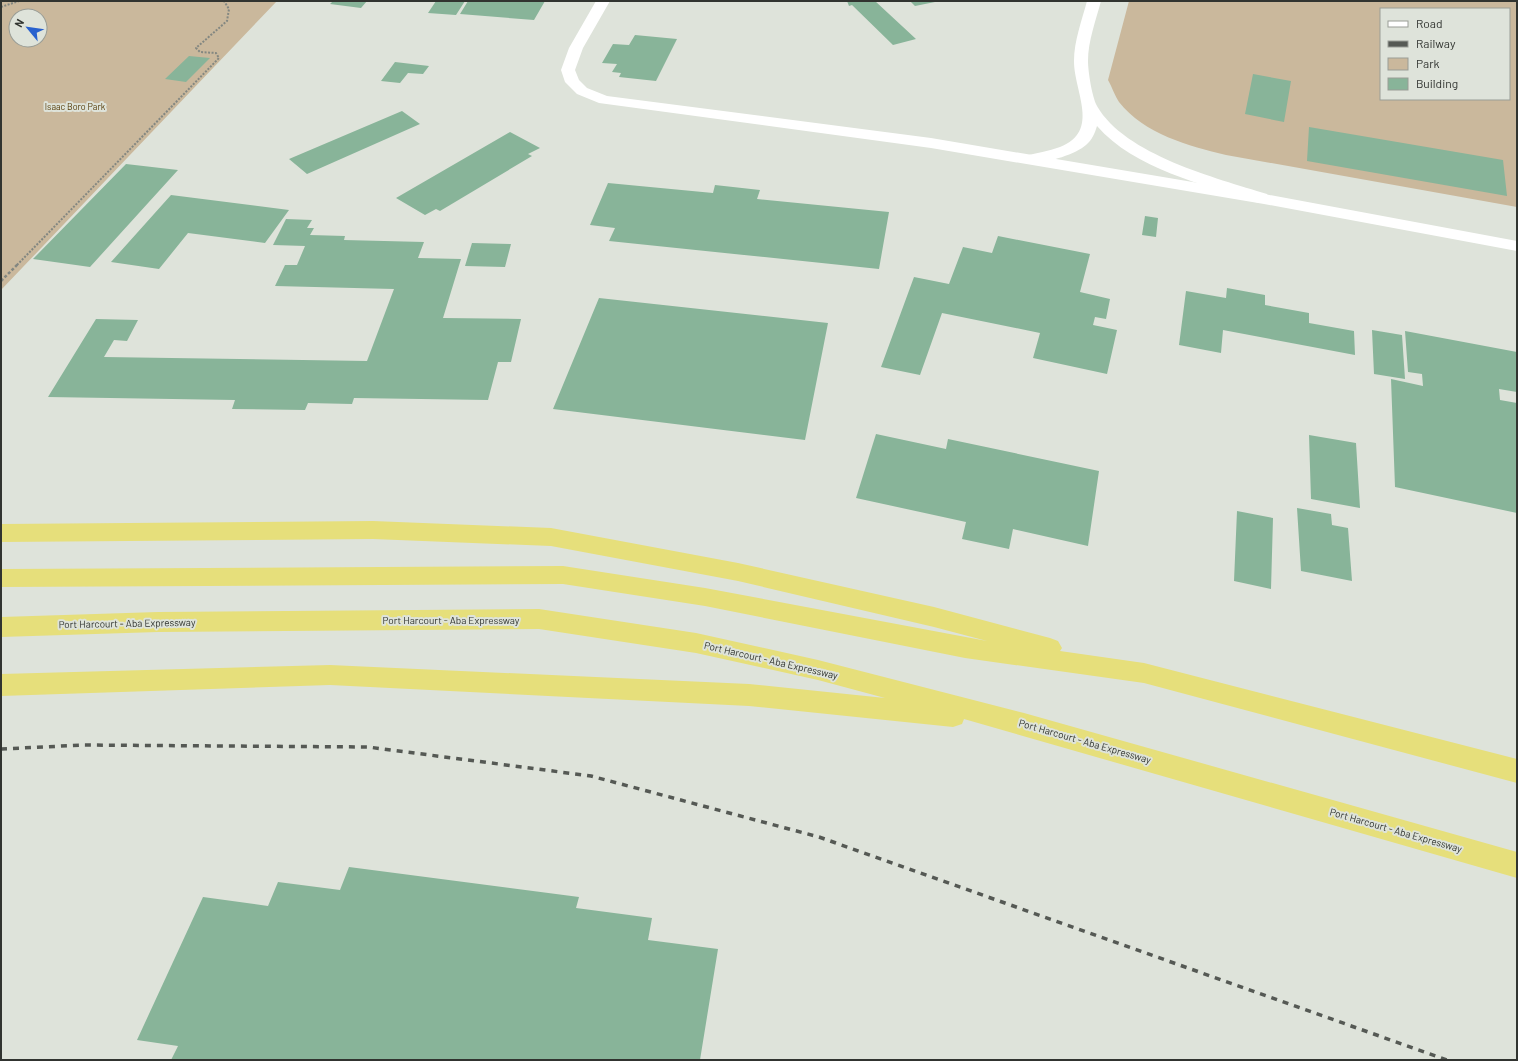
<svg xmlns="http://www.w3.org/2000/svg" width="1518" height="1061" viewBox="0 0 1518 1061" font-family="Barlow,sans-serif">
<rect width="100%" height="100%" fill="#dee3da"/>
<!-- green -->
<path fill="#cab89c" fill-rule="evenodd" d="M1,1H277L1,290ZM16,16H40V40H16Z
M1129,1H1517V207L1226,155C1189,146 1144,134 1119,102C1115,96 1112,87 1108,80ZM1381,9H1509V99H1381Z"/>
<!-- building -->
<path fill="#88b499" d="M333,1H367L361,8L330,4Z
M436,1H465L456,15L428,13Z
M468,1H545L534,20L460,14Z
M847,1H875L916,39L893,45L852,5L849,6Z
M910,1H935V2L915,6Z
M635,35L677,39L656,81L619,77L621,73L612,72L617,64L602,63L613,44L629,45Z
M189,56L210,58L186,82L165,79Z
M395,62L429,66L423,74L408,73L400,83L381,81Z
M1253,74L1291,81L1284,122L1245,114Z
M402,111L420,124L307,174L289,159Z
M1309,127L1503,160L1507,196L1307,161Z
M510,132L540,148L528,154L532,156L440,211L436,209L425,215L396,198Z
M126,164L178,170L90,267L33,259Z
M608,183L713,193L715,185L760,190L757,199L889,212L879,269L609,241L615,228L590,225Z
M171,195L289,210L265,243L188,233L159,269L111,262Z
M1145,216L1158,218L1156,237L1142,235Z
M286,219L312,220L307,228H314L310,235L345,236L344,240L424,242L418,258L461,259L443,318L521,319L511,362H498L488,400L354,398L352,404L308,403L305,410L232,409L235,400L48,397L96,319L138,320L127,341L114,340L104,357L367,361L394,289L275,286L285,265H297L305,246L273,245Z
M998,236L1090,254L1080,292L1110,299L1106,319L1095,317L1093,325L1117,330L1107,374L1033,358L1040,333L942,313L920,375L881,367L914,277L949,284L963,247L992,253Z
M472,243L511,244L505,267L465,266Z
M1227,288L1265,295V305L1309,313V323L1354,331L1355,355L1223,330L1221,353L1179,345L1186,291L1226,298Z
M599,298L828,323L805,440L553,409Z
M1372,330L1402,335L1405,379L1374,374Z
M1405,331L1517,352V392L1499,389L1500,400L1517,403V513L1395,487L1391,379L1423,386L1422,374L1408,372Z
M876,434L946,449L948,439L1099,471L1088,546L1013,529L1009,549L962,539L966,522L856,498Z
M1309,435L1356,443L1360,508L1311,499Z
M1297,508L1331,514L1332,525L1348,528L1352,581L1301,571Z
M1237,511L1273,518L1271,589L1234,581Z
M349,867L579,897L576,908L652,918L648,940L718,949L700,1060H171L178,1046L137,1040L203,897L268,906L278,882L340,890Z"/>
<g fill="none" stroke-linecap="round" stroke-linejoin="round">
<!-- path-far1 -->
<path stroke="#838781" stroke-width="2" stroke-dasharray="2 1.5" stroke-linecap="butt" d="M1,7L19,1
M17,265L219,58L216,53L200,52L196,48L227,21L229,9L224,1"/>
<!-- path -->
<path stroke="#838781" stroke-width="2.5" stroke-dasharray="3 2" stroke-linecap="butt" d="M1,281L18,264"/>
<!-- minor -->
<path fill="#fff" fill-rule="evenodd" d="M1087,1H1101C1096,20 1088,41 1088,61C1088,71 1092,97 1097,106C1125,155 1216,178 1267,194L1269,198L1267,202L1261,203L1255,202C1204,184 1134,169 1097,126C1095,133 1092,140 1086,145C1075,155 1039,166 1024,162L1022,159L1024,156C1036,153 1049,151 1060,147C1101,131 1074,92 1074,61C1074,41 1082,20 1087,1Z"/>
<!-- tertiary -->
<path fill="#fff" fill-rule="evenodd" d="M596,1H610L583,48L575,70L579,80L587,88L607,96L931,138L1264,194L1517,241V251L1264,204L931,148L599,103L577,94L565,82L561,70L569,48Z"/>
<!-- trunk -->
<path fill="#e6df7b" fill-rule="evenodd" d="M373,521L551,528L738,563L934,607L1050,638L1058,641L1062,648L1060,651L1144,663L1517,759V783L1144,683L965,658L705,606L563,584L1,587V569L563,566L705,588L987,641L934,627L738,581L551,546L373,539L1,542V524Z
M539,609L696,633L818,660L1024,713L1517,852V878L964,719L962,724L953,727L749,706L330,685L1,696V674L330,665L749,684L885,698L818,680L696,653L539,629L158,632L1,637V617L158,612Z"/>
<!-- rail -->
<path stroke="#555954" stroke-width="3.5" stroke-dasharray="6 6" stroke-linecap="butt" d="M1,749L84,745L368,747L591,776L819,837L1447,1060"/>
</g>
<g text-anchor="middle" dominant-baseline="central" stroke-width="4" stroke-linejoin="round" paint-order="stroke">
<!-- far-park labels -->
<g font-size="9" fill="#573d0a" stroke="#dee3da">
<text x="75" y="106">Isaac Boro Park</text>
</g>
<!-- street labels -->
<g font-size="10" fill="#313430" stroke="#dee3da">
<text x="451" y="620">Port Harcourt - Aba Expressway</text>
<text transform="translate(127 623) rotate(-1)">Port Harcourt - Aba Expressway</text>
<text transform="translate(771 660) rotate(13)">Port Harcourt - Aba Expressway</text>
<text transform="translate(1085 741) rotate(16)">Port Harcourt - Aba Expressway</text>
<text transform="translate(1396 830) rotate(16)">Port Harcourt - Aba Expressway</text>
</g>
</g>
<!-- border -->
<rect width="1518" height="1061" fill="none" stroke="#313430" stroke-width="4"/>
<!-- legend -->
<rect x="1380" y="8" width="130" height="92" fill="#dee3da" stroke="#999d96"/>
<rect x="1388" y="21" width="20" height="6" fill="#ffffff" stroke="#999d96"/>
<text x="1416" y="28" font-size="12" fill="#313430">Road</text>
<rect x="1388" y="41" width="20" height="6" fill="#555954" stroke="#999d96"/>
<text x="1416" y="48" font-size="12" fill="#313430">Railway</text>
<rect x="1388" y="58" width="20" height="12" fill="#cab89c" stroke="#999d96"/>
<text x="1416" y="68" font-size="12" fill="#313430">Park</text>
<rect x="1388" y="78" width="20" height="12" fill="#88b499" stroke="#999d96"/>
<text x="1416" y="88" font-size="12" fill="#313430">Building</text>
<!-- north arrow -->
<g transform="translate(28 28) rotate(299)"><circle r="19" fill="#dee3da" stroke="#999d96"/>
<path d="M0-3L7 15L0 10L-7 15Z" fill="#2861ce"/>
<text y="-6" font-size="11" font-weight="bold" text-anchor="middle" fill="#313430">N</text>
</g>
</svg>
